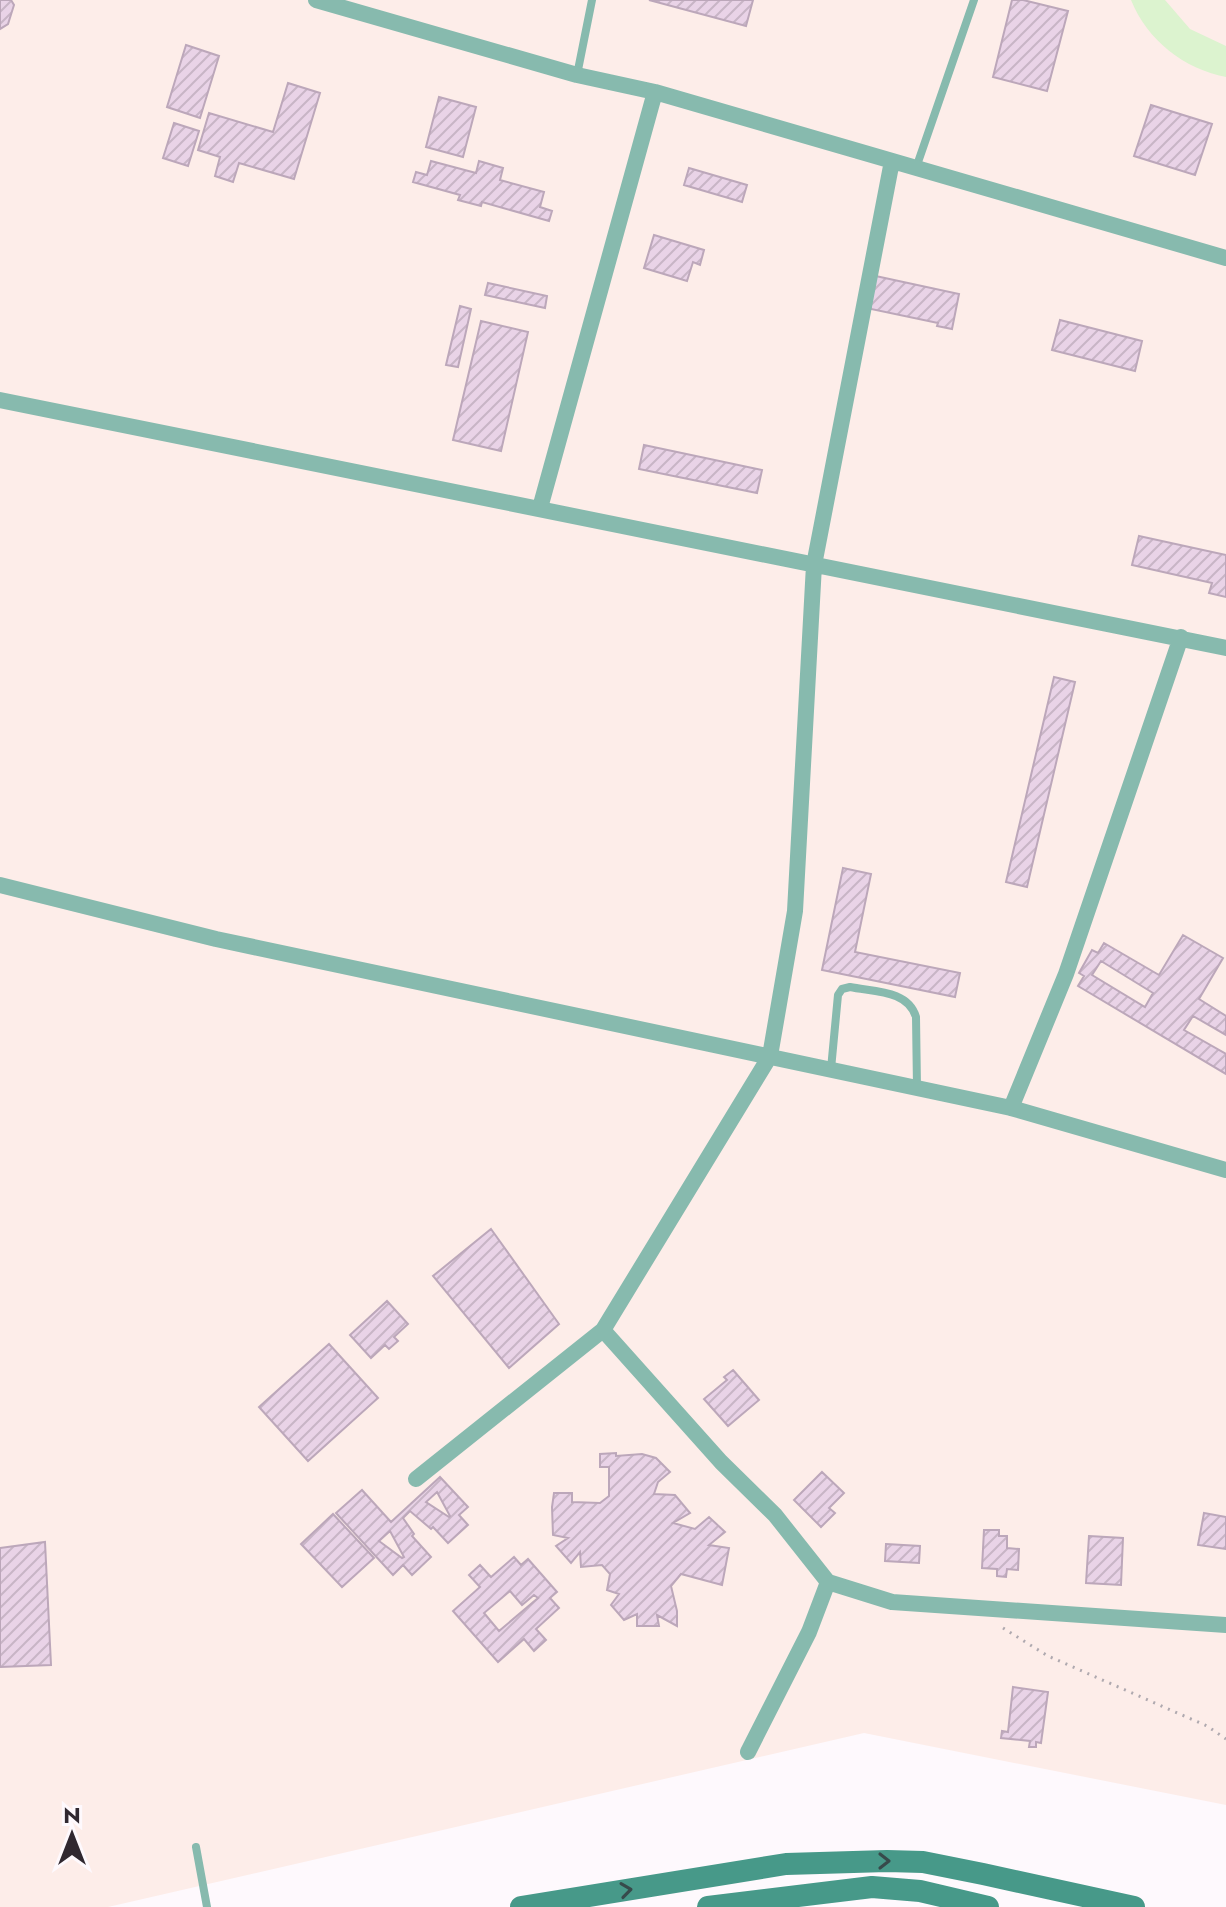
<svg xmlns="http://www.w3.org/2000/svg" width="1226" height="1907" viewBox="0 0 1226 1907" font-family="Jost,sans-serif">
<defs>
<pattern id="building-hatch" width="6" height="6" patternUnits="userSpaceOnUse" patternTransform="scale(2)"><rect width="6" height="6" fill="#e9d3e7"/><path d="M-1 1l2-2M0 6l6-6M5 7l2-2" fill="none" stroke="#c8b5c6"/></pattern>
</defs>
<rect width="100%" height="100%" fill="#fef9fd"/>
<!-- education -->
<path fill="#fdede9" d="M0,0H1226V1805L864,1733L108,1907H0Z"/>
<!-- park -->
<path fill="#dcf3cf" d="M1131,0H1165L1190,29L1226,46V77C1184,69 1147,40 1131,0Z"/>
<!-- building -->
<path fill="url(#building-hatch)" stroke="#bca7ba" stroke-width="2" fill-rule="evenodd" d="M0,0H11L14,5L8,24L0,29Z
M649,0H753L746,26Z
M1012,0H1023L1068,11L1047,91L993,77Z
M186,45L219,56L200,118L167,107Z
M288,83L320,93L294,179L239,163L233,182L215,176L220,157L198,150L209,113L273,132Z
M439,97L476,107L463,157L426,147Z
M1151,105L1212,124L1195,175L1134,156Z
M174,123L199,131L188,166L163,158Z
M431,161L476,173L479,161L503,168L500,180L544,192L540,207L552,211L549,221L482,202L481,206L458,200L460,195L413,182L416,172L427,175Z
M689,168L747,185L742,202L684,185Z
M654,235L704,250L700,265L693,262L687,281L644,268Z
M871,275L959,294L952,329L937,326L938,323L871,309Z
M488,283L547,296L545,308L485,295Z
M460,306L471,309L458,367L446,365Z
M1060,320L1142,341L1135,371L1052,350Z
M481,321L528,332L501,451L453,440Z
M644,445L762,470L757,493L639,469Z
M1139,536L1226,555V597L1209,593L1212,583L1132,565Z
M1054,677L1075,682L1027,887L1006,882Z
M843,868L871,874L855,952L960,973L955,997L822,970Z
M1183,935L1223,958L1199,999L1226,1016V1035L1193,1016L1184,1030L1226,1054V1074L1078,986L1084,976L1079,973L1092,950L1098,953L1104,943L1159,975ZM1101,961L1153,993L1145,1007L1092,975Z
M491,1229L559,1324L509,1368L433,1276Z
M387,1301L408,1324L394,1337L398,1341L389,1349L385,1345L371,1358L350,1335Z
M329,1344L378,1398L308,1461L259,1407Z
M733,1370L759,1400L728,1426L704,1399L727,1380L724,1377Z
M616,1453V1456L642,1454L656,1458L670,1472L658,1482L654,1494L675,1495L690,1513L673,1523L695,1529L709,1517L725,1532L709,1545L729,1548L722,1585L681,1574L671,1586L677,1611V1626L657,1615L659,1626H637V1614L624,1620L611,1605L619,1594L607,1590L610,1574L602,1565L581,1567L580,1552L571,1563L556,1546L568,1538L553,1535L552,1507L554,1493H572V1502L600,1503L609,1496V1467H600V1454Z
M822,1472L844,1493L829,1508L835,1513L821,1527L794,1500Z
M440,1477L468,1507L459,1515L468,1525L448,1543L433,1527L431,1529L410,1511L403,1518L414,1534L412,1536L431,1557L412,1575L403,1565L393,1575L336,1513L362,1490L391,1522ZM437,1492L450,1516L449,1517L426,1502ZM390,1531L404,1557L402,1558L379,1541Z
M1204,1513L1226,1517V1549L1198,1545Z
M333,1514L374,1558L342,1587L301,1544Z
M984,1530H999V1536H1007V1548L1019,1549L1018,1570L1007,1569L1006,1577L997,1576V1569L982,1568Z
M1089,1536L1123,1538L1121,1585L1086,1583Z
M45,1542L51,1665L0,1667V1548Z
M886,1544L920,1546L919,1563L885,1561Z
M514,1557L521,1565L528,1559L557,1592L550,1598L559,1608L536,1629L546,1640L534,1651L524,1639L498,1662L453,1611L480,1587L469,1575L480,1565L491,1577ZM510,1591L522,1605L534,1595L538,1598L499,1631L484,1613Z
M1013,1687L1048,1692L1041,1743L1036,1742V1747H1029L1030,1741L1001,1738L1002,1731L1008,1732Z"/>
<g fill="none" stroke-linecap="round" stroke-linejoin="round">
<!-- path -->
<path stroke="#afa9af" stroke-width="3" stroke-dasharray="2 6" stroke-linecap="butt" d="M1003,1628L1048,1656L1207,1726L1226,1739"/>
<!-- lane -->
<path stroke="#87baae" stroke-width="8" d="M577,75L592,0
M916,168L974,0
M831,1069L838,995L842,989L850,987C874,992 908,990 916,1017L917,1088
M196,1847L207,1907"/>
<!-- street -->
<path stroke="#87baae" stroke-width="16" d="M316,0L577,75L655,92L1226,258
M0,400L1226,648
M540,508L655,92
M0,885L216,939L1011,1108L1226,1170
M1011,1108L1066,974L1181,637
M603,1330L721,1462L775,1515L828,1582L892,1602L1226,1625
M416,1479L603,1330L770,1056L795,911L814,565L892,161
M748,1752L809,1632L828,1582"/>
<!-- secondary -->
<path stroke="#479989" stroke-width="22" d="M521,1907L786,1864L887,1861L923,1862L983,1874L1134,1907
M708,1907L872,1887L920,1891L988,1907"/>
</g>
<!-- one-way arrows -->
<defs><path id="oneway-chevron" d="M-2-3.5L2.5 0L-2 3.5" fill="none" stroke-width="1.6" stroke-linecap="round" stroke-linejoin="round" transform="scale(2)"/></defs>
<g stroke="#374a4b">
<use href="#oneway-chevron" transform="translate(884 1861)"/>
<use href="#oneway-chevron" transform="translate(626 1890) rotate(-8)"/>
</g>
<!-- north arrow -->
<g transform="translate(72 1835)" stroke="#fef9fd" stroke-width="6" paint-order="stroke">
<path d="M0-6L14 30L0 20L-14 30Z" fill="#302830"/>
<text y="-12" font-size="22" font-weight="bold" text-anchor="middle" fill="#302830">N</text>
</g>
</svg>
